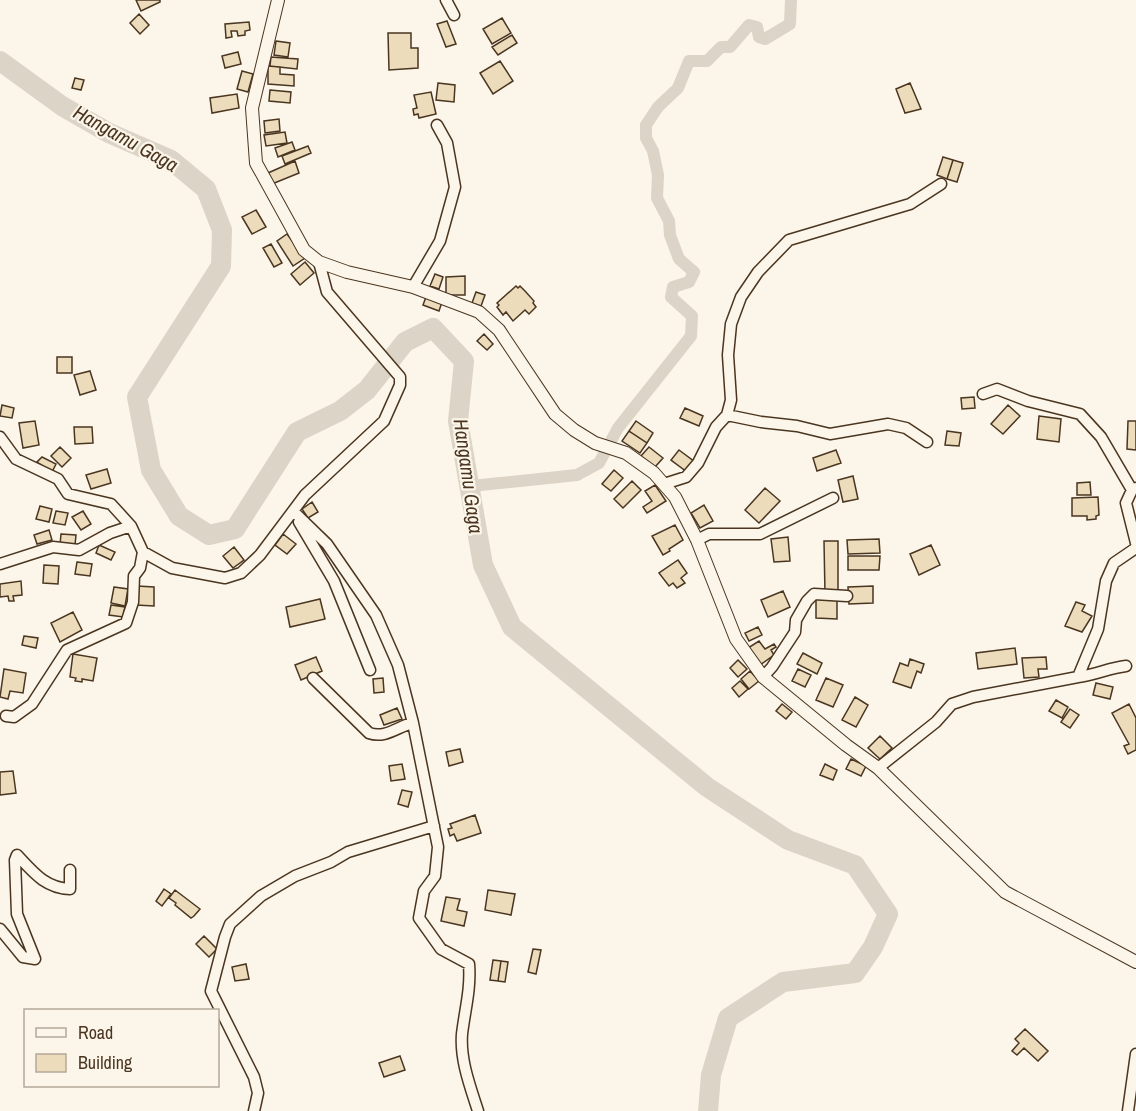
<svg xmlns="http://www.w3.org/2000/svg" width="1136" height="1111" viewBox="0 0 1136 1111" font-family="'Archivo Narrow',sans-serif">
<rect width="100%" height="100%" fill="#fbf6e9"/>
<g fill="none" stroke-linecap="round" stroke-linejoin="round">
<!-- canal -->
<path stroke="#dcd4c6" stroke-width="12" d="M471,486L577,475L599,463L618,428L691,336L692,316L671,297L673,287L689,282L694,272L679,259L670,235L669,221L657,198L658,175L653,151L646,138V125L658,107L678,88L689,61H707L721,47H730L749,25L757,27L759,37L765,39L790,24L791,0"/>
<!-- river -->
<path stroke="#dcd4c6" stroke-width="20" d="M0,61L62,106L109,133L171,160L206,189L222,230L221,266L137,397L151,470L179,516L209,535L235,529L297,432L340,411L367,390L405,342L433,328L464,361L458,421L483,565L512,627L707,787L788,840L855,865L888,914L873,947L855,973L783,982L728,1018L711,1075L708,1111"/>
</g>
<!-- building -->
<path fill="#ecdcbc" stroke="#4a3520" stroke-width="1.5" d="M136,0H160V2L141,11Z
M139,14L149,25L140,34L130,23Z
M502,18L511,33L492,44L483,29Z
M447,21L456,44L446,47L437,24Z
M249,22L250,30L245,31V35L238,36L237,31H231L232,37L226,38L225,24Z
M388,33H411V48H418V68L389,70Z
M512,35L517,43L498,55L492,47Z
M276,41L290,43L288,57L274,55Z
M238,52L241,64L225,68L222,56Z
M271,57L298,59L297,69L270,66Z
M500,61L513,81L493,94L480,73Z
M268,66L280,67V74L294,75V86L268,84Z
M242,71L253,74L248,92L237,89Z
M75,78L84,80L81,90L72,88Z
M438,83L455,85L454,102L436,100Z
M910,83L921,109L905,113L896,89Z
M270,90L291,92L290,103L269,101Z
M431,92L436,114L419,118L418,114L414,115L413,109L417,108L414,95Z
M237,94L239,108L212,113L210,98Z
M279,119L280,131L265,133L264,121Z
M285,132L287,143L266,146L264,135Z
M292,142L295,150L278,157L275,148Z
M308,146L311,153L285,164L282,156Z
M943,157L953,160L947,179L937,175Z
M953,160L963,163L957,182L947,179Z
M295,161L299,173L272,184L268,173Z
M256,210L266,227L252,234L242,217Z
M287,234L305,258L293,266L277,241Z
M271,244L282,263L274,267L263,248Z
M305,262L314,273L300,285L291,274Z
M435,274L443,277L439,289L430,286Z
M465,276V295H446V277Z
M516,286L518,288L520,286L525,291L534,301L533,303L536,307L529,314L525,310L513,321L506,312L503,315L497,307L499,305L497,303Z
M476,292L485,295L481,306L472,303Z
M426,297L442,302L439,311L423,305Z
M484,334L493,344L487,350L477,341Z
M57,357H72V373H57Z
M90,371L96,390L80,395L74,375Z
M974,397L975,408L962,409L961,398Z
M2,405L14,408L12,418L0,416Z
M1008,405L1020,416L1003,434L991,424Z
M685,408L703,416L699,426L680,418Z
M1039,416L1061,419L1059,442L1037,439Z
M35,421L39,445L23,448L19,423Z
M636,421L653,433L647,443L629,431Z
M1128,421H1136V450L1127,449Z
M74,427H92L93,443L75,444Z
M629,431L647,443L640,453L622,441Z
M947,431L961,433L959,446L945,445Z
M60,447L71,458L62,467L51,456Z
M649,447L663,458L655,467L641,456Z
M679,450L695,462L687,472L671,460Z
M836,450L841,463L817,471L813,458Z
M42,457L56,464L52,472L37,462Z
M107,469L111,483L91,489L86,475Z
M614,470L623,478L611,491L602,484Z
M853,476L858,499L843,502L838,480Z
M632,481L641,490L623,508L614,499Z
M1090,482L1091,495H1077V483Z
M655,485L666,501L647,513L643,507L652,501L645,491Z
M765,488L780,501L759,523L745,510Z
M1098,497L1099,515L1096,516V519L1087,520V516H1072V498Z
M312,502L318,512L308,518L302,509Z
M704,505L713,521L700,528L691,513Z
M40,506L52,509L49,522L36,519Z
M56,511L68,513L65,525L53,523Z
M83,511L91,524L81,530L72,517Z
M675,525L683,540L669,549L670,551L663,555L652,536Z
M49,530L52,540L37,544L34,535Z
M61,534L76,535L75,545H60Z
M283,534L296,544L287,554L275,545Z
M788,537L790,561L774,562L771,539Z
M879,539L880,553L848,554L847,540Z
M824,541H838V594H825Z
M99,545L115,552L111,560L96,553Z
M931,545L940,565L919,575L910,554Z
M234,547L244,560L233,568L223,556Z
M848,556H880L879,570H848Z
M678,560L687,573L681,578L685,583L677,588L673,583L669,586L659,573Z
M77,562L92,564L90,576L75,574Z
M44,565L59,566L58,584L43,583Z
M21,581L22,595L13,596L14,601H9L8,596L0,597V584Z
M137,586L154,587V606L136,605Z
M873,586V603L849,604L848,587Z
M114,587L128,589L125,606L111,603Z
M783,591L790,607L768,617L761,600Z
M816,598L837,599V619L816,618Z
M320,599L325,619L290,627L286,607Z
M1076,602L1085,605L1082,611L1092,616L1082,632L1065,626Z
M111,605L125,607L123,617L109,615Z
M73,612L82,630L60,642L51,623Z
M758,627L762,635L749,641L745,633Z
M24,636L38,638L36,648L22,645Z
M759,641L765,649L774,644L776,647L771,650L774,655L760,665L748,648Z
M1015,648L1017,664L978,669L976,653Z
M803,653L822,663L817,674L797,664Z
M73,654L97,658L93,681L82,679V682L75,681L76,678L70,677Z
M316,657L322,671L301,680L295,665Z
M1046,657L1047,669H1038L1039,677L1024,678L1022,658Z
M910,659L924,664L921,673L917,671L911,688L893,682L900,663L908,666Z
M738,660L747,669L738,677L730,668Z
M4,669L26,673L23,693L10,691L8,699L0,697Z
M798,669L811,675L805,687L792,681Z
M750,671L759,681L749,689L741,679Z
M383,678L384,692L374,693L373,679Z
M826,678L843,685L833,707L816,700Z
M740,681L748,689L739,697L732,688Z
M1096,683L1113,687L1110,699L1093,695Z
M855,697L868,705L856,727L842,720Z
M1056,700L1068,707L1062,718L1049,711Z
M782,704L792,712L786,719L776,711Z
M1129,704L1136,718V750L1128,754L1124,746L1129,744L1112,713Z
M397,708L402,719L384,725L380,715Z
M1070,709L1079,715L1070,728L1061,722Z
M880,736L892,748L880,759L868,748Z
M460,749L463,762L449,766L446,752Z
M851,759L866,766L861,776L846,769Z
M402,764L405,779L391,781L389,766Z
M825,764L837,770L833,780L820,775Z
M13,771L16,793L0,795V772Z
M402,790L412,792L408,807L398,804Z
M475,815L481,833L457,841L454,834L450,836L448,829L452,828L450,824Z
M164,889L171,894L162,906L156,901Z
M175,890L200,909L194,916L191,918L175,905L176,903L169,898Z
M488,890L515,894L511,915L485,910Z
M446,897L460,899L457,910L467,912L464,926L441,921Z
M204,936L217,949L209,957L196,944Z
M533,949L541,950L536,974L528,972Z
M493,960L501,961L498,981L490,980Z
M501,961L508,962L505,982L498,981Z
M246,964L249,979L235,981L232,967Z
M1025,1029L1048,1051L1038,1061L1024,1048L1017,1055L1012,1051L1019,1043L1015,1039Z
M400,1056L405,1070L384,1077L379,1063Z"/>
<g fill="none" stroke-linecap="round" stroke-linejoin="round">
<!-- minor casing -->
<g stroke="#4a3520" stroke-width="13">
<path id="minor" d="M446,0L454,15
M413,287L440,241L455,187L447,143L437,125
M983,394L997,389L1028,401L1080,414L1101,437L1132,490
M727,415L761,422L797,426L830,434L888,424L906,428L927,442
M0,437L16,459L58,479L68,494L111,504L131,526L143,552L172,568L225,578L241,573L260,555L305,495L384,421L400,385V377L327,292L319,262
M664,484L686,477L698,463L716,427L727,415L731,400L728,355L731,324L741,297L758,272L789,240L910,204L941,184
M1136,488L1132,490L1126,503L1136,543
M293,511L327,544L376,615L398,665L413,723L438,847L435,876L424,891L419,918L441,949L469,964C471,989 465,1009 462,1034C460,1060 470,1086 478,1111
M299,522L334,581L370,670
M697,540L709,534H760L833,498
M0,564L53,547L79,550L110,533L131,526
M763,677L772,667L795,632L796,620L807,601L814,594L847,596
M1078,677C1095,675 1109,668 1126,666
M313,678L369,733C386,739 398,726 413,723
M6,716L14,717L32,704L67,650L126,623L133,602L134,576L140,568L143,552
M878,768L936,722L952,704L973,697L1078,677L1098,629L1106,581L1114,563L1136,548
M0,929L23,957L35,959L17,914L15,860L17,855C33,872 45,888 70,889V870
M254,1111L258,1093L254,1077L211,991L225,937L230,924L261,896L295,876L331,862L348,852L434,826
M1128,1111L1136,1054"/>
</g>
<!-- tertiary casing -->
<g stroke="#4a3520" stroke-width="14">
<path id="tertiary" d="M278,0L252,108L256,163L304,250L319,262L347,272L413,287L479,312L499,330L555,414L574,430L595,443L626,453L654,473L675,497L697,540L736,639L763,677L846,745L878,768L1005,892L1136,962"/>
</g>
<!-- minor -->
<use href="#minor" stroke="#fbf6e9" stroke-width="10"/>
<!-- tertiary -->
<use href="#tertiary" stroke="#fbf6e9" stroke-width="12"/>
</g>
<g text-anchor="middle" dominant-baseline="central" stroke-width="4.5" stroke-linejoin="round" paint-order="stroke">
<!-- water labels -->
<g font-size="20" font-style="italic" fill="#4a3520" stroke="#fbf6e9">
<text transform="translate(126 138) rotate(29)">Hangamu Gaga</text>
<text transform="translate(469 476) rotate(82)">Hangamu Gaga</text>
</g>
</g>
<!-- legend -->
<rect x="24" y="1009" width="195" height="78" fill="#fbf6e9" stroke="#b4a999" stroke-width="1.5"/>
<rect x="36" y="1028" width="30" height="9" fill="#fbf6e9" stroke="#b4a999" stroke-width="1.5"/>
<text x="78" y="1039" font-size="18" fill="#4a3520">Road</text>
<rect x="36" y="1054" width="30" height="18" fill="#ecdcbc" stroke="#b4a999" stroke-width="1.5"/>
<text x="78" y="1069" font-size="18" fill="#4a3520">Building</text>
</svg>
